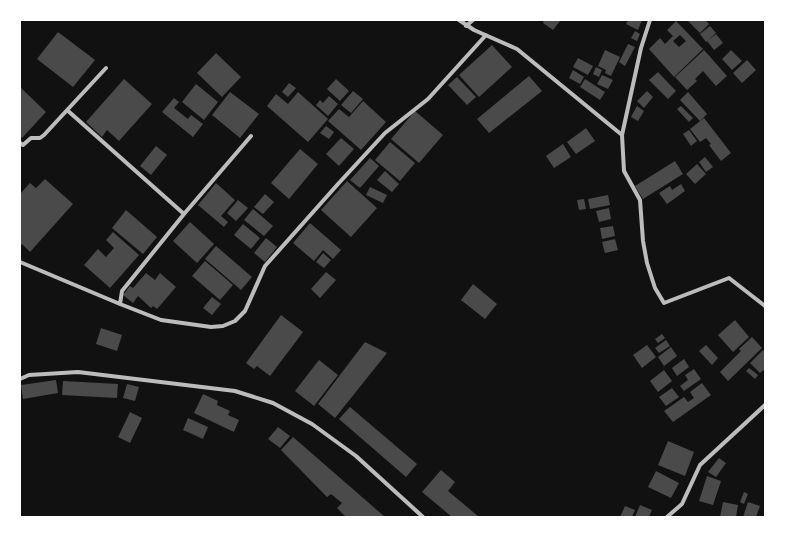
<svg xmlns="http://www.w3.org/2000/svg" width="785" height="537" viewBox="0 0 785 537" font-family="Inter,sans-serif">
<rect width="100%" height="100%" fill="#111"/>
<!-- building -->
<path fill="#4a4a4a" fill-rule="evenodd" d="M544,20H558L560,21L553,30L543,23Z
M628,20H642L638,30L626,24Z
M687,20H705L709,24L700,33Z
M676,21L703,49L674,77L649,49L660,38L665,44L673,36L667,30ZM680,35L686,41L679,47L673,41Z
M710,26L716,33L706,42L700,34Z
M635,31L640,34L637,41L631,38Z
M58,32L95,60L73,87L37,59Z
M716,34L723,43L714,50L707,41Z
M628,44L635,47L625,66L619,62Z
M492,45L512,67L479,97L459,75Z
M605,50L620,57L611,76L605,73L606,70L598,66Z
M704,50L727,76L716,86L703,71L695,79L697,81L687,90L675,77Z
M731,50L742,61L732,70L722,59Z
M216,53L241,77L222,97L197,73Z
M578,58L593,66L588,75L573,67Z
M747,60L756,70L742,83L733,73Z
M596,67L602,70L599,77L593,74Z
M573,70L584,77L580,84L569,78Z
M658,72L676,91L668,99L649,80Z
M602,75L613,80L608,89L597,84Z
M529,76L542,91L489,133L477,119Z
M457,77L476,97L467,105L448,85Z
M124,79L152,104L119,141L107,130L102,137L86,122Z
M336,79L349,91L340,101L327,89Z
M585,79L605,92L600,100L580,87Z
M289,83L296,88L288,97L282,92Z
M196,84L218,102L204,120L182,102Z
M20,87L46,112L22,138L20,136Z
M353,91L363,99L351,113L341,105Z
M647,91L653,97L644,108L637,101Z
M230,92L259,114L240,138L212,115Z
M298,92L328,119L308,142L267,106L276,94L288,104Z
M688,92L707,114L700,121L680,100Z
M329,96L338,104L328,116L316,105L320,100L323,103Z
M174,98L179,102L174,108L188,119L191,115L203,124L193,137L162,112Z
M363,101L386,122L361,150L328,121L339,109L349,117Z
M637,106L644,111L638,121L631,117Z
M681,106L693,118L689,122L677,109Z
M415,111L443,135L419,163L391,139Z
M704,118L731,153L721,161L709,145L711,144L706,138L700,142L690,129Z
M326,126L334,132L329,139L320,133Z
M586,128L595,141L576,154L567,142Z
M689,130L697,141L691,146L683,134Z
M341,138L354,149L339,166L326,154Z
M390,142L415,163L400,181L375,160Z
M563,144L571,157L554,168L546,156Z
M156,146L167,155L151,175L140,166Z
M300,149L318,164L289,199L271,183Z
M705,157L713,167L706,172L699,162Z
M370,158L379,166L360,188L350,180Z
M675,161L683,174L643,199L635,186Z
M697,164L706,174L695,184L686,174Z
M385,171L399,184L392,192L377,180Z
M45,179L73,204L30,252L22,244L20,247V206L21,205L20,203V194L30,183L36,188Z
M347,181L377,208L351,237L321,210Z
M216,183L235,200L221,216L228,222L224,227L198,205Z
M681,184L685,191L667,204L659,193L670,186L672,190Z
M370,187L387,195L383,203L366,195Z
M265,194L274,202L263,214L254,207Z
M608,195L610,205L590,209L588,199Z
M584,199L586,209L579,210L577,200Z
M238,200L248,208L236,221L227,213Z
M609,208L611,219L599,222L596,211Z
M253,209L273,226L264,236L244,220Z
M126,210L157,237L143,254L112,228Z
M190,222L214,244L197,263L173,241Z
M310,223L341,250L333,259L323,250L314,261L293,243Z
M243,224L260,238L251,249L234,235Z
M613,226L615,236L602,239L600,228Z
M113,232L139,255L110,288L84,265L98,249L106,257L114,248L106,240Z
M266,238L277,247L265,262L254,253Z
M615,239L618,250L605,253L602,242Z
M216,246L252,277L241,290L205,259Z
M323,253L331,260L324,268L316,262Z
M205,261L233,285L220,300L192,276Z
M326,272L336,280L320,298L311,289Z
M146,273L155,280L160,273L176,287L157,309L153,306L151,308L138,296L133,303L123,295L130,286L133,288Z
M473,284L497,304L485,319L461,300Z
M212,297L221,304L212,315L203,308Z
M281,315L303,332L270,376L257,366L254,369L246,363Z
M735,320L749,337L733,352L718,335Z
M101,328L122,335L117,351L96,344Z
M662,334L665,338L658,343L655,339Z
M752,337L762,348L728,381L720,372L741,351L739,349Z
M666,340L670,346L659,353L655,348Z
M365,342L387,353L335,418L318,404Z
M647,345L656,357L642,368L633,355Z
M706,345L718,358L712,365L699,351Z
M671,347L677,356L664,366L658,357Z
M763,350L765,352V369L760,373L750,363Z
M684,359L689,367L677,376L672,368Z
M319,360L338,375L314,406L295,391Z
M749,368L758,375L755,379L746,371Z
M694,369L701,379L684,391L680,386L688,380L685,375Z
M664,370L672,381L658,392L650,381Z
M56,380L58,393L23,399L21,385Z
M63,381L118,384L117,398L62,395Z
M702,383L711,395L673,422L664,411L684,397L688,402L694,398L690,392Z
M127,384L139,387L135,401L123,398Z
M672,388L679,397L666,406L659,397Z
M203,394L218,401L217,405L230,411L228,415L239,420L234,432L194,413Z
M350,407L417,464L406,477L339,419Z
M130,412L142,418L130,443L118,437Z
M188,418L208,427L203,439L183,430Z
M278,427L290,436L280,448L268,439Z
M293,437L385,517H346L337,508L342,503L331,494L327,497L281,450Z
M668,441L694,452L685,476L658,465Z
M719,458L726,463L716,477L708,472Z
M441,470L455,482L448,491L479,517H452L422,492Z
M656,471L679,483L671,498L648,487Z
M707,476L721,481L713,505L699,501Z
M744,492L748,494L744,504L740,502Z
M723,502L738,505L736,517H720Z
M748,502L760,506L756,517H743Z
M640,505L652,510L649,517H635Z
M625,506L635,510L632,517H620Z"/>
<g fill="none" stroke-linecap="round" stroke-linejoin="round">
<!-- minor -->
<path stroke="#bcbcbc" stroke-width="4" d="M459,20L474,30L517,49L622,135
M650,20L641,48L622,135L624,171L640,200L643,241L647,263L655,288L664,303L729,278L765,306
M466,26L473,20
M67,110L184,214
M20,143L23,145L31,138H40L44,135L106,68
M20,262L120,304L161,320L211,327L223,326L235,321L245,311L265,266L338,184L385,133L428,99L486,35
M120,304L122,291L184,214L251,136
M20,379L29,375L78,372L235,391L273,403L312,424L356,456L423,517
M667,517L682,504L700,465L765,405"/>
</g>
<!-- border -->
<rect width="785" height="537" fill="none" stroke="#ffffff" stroke-width="42"/>
</svg>
